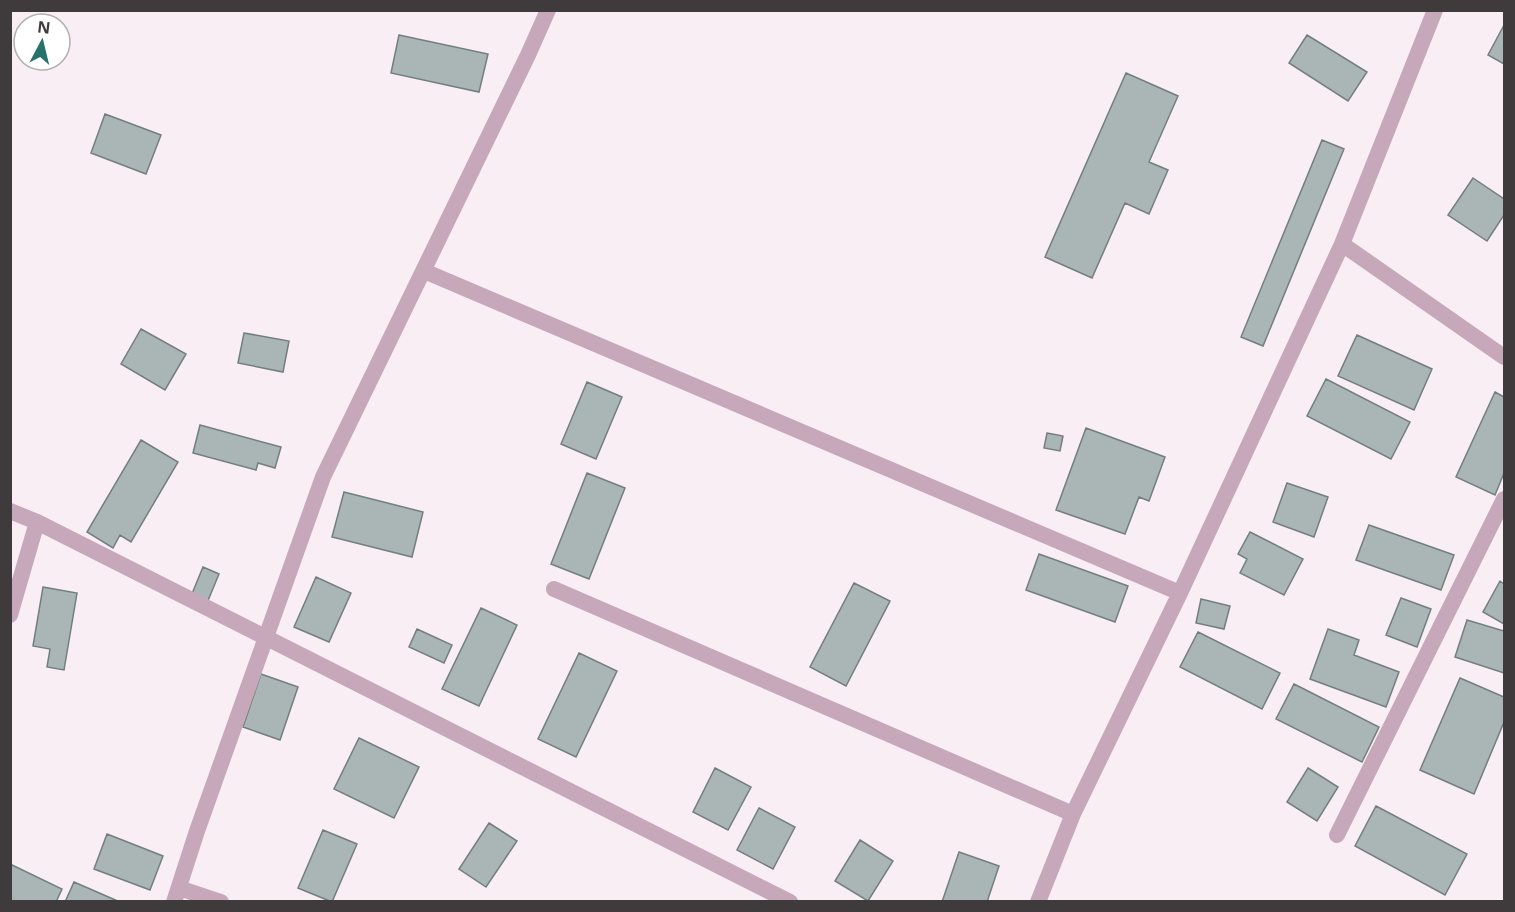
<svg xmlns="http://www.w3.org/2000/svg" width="1515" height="912" viewBox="0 0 1515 912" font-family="'Noto Sans',sans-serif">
<rect width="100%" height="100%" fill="#f9eef4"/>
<!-- building -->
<path fill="#a9b6b5" stroke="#737f7e" stroke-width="1.5" d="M1504,25V64L1488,55Z
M399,35L488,54L479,92L391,73Z
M1307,35L1367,72L1348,101L1289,63Z
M1126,73L1178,96L1149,162L1168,170L1149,214L1125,203L1092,278L1045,257Z
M105,114L161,135L146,174L91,153Z
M1322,140L1344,149L1263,346L1241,337Z
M1473,178L1504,199V215L1487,241L1448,215Z
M141,329L186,354L165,390L121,364Z
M244,333L289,341L283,372L238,363Z
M1357,335L1432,369L1414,410L1338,376Z
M1326,379L1410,422L1391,459L1307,416Z
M587,382L622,397L596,459L561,444Z
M1495,392L1504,397V473L1495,495L1456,477Z
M200,425L281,447L275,468L258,463L256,470L193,453Z
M1086,428L1165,457L1149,501L1139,497L1125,534L1056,510Z
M1047,433L1063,436L1060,451L1044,448Z
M141,440L178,462L131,542L120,535L113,548L87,532Z
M587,473L625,488L589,579L551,564Z
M1287,483L1328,497L1314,537L1273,522Z
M344,492L423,512L412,557L332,537Z
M1369,525L1454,555L1441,590L1356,560Z
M1250,532L1303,559L1284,595L1240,573L1247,559L1238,554Z
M1039,554L1128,586L1115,622L1026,590Z
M203,567L219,574L207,603L191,596Z
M316,577L351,593L329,642L294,627Z
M1500,581L1504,584V624L1483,612Z
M854,583L890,601L846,686L810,667Z
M43,587L77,593L64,670L47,667L50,649L33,646Z
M1401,598L1431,609L1417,647L1386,635Z
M1201,599L1230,606L1224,629L1196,623Z
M481,608L517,625L479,706L442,689Z
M1467,620L1504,631V673L1455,657Z
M417,629L452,645L444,663L409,647Z
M1328,629L1359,640L1354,655L1399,672L1386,707L1310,679Z
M1198,632L1280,673L1262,709L1180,667Z
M579,653L617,671L576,757L538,739Z
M261,674L298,687L280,740L243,727Z
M1460,678L1504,697V722L1474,794L1420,770Z
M1294,684L1379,727L1362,762L1276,719Z
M359,738L419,767L394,818L334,789Z
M715,768L751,787L728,830L693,812Z
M1308,768L1338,787L1317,821L1287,802Z
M1376,806L1467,854L1445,895L1355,846Z
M759,808L795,827L773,869L737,850Z
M489,823L517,841L486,887L459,869Z
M323,830L357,844L332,902L298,888Z
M107,834L163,856L150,890L94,869Z
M860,840L893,861L868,901L835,881Z
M959,852L999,866L987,902H942Z
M10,864L62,889L56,902H10Z
M74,882L120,902H65Z"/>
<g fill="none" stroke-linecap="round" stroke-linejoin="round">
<!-- minor -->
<path stroke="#c7a8ba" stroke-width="16" d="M1342,244L1504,357
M424,271L1180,593
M10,511L37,522L790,902
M554,589L1073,814
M10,615L37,522
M1337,835L1504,499
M179,888L221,902
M174,902L197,831L323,477L528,55L548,10
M1038,902L1073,814L1180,593L1342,244L1435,10"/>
</g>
<!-- border -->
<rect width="1515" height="912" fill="none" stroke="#3f3b3d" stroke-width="24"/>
<!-- north arrow -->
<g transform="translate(42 42) rotate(7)"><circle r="28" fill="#ffffff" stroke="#b2b1b1" stroke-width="1.5"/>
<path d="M0-4.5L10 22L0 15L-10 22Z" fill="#28726e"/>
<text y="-9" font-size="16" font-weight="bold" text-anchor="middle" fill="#3f3b3d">N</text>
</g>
</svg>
